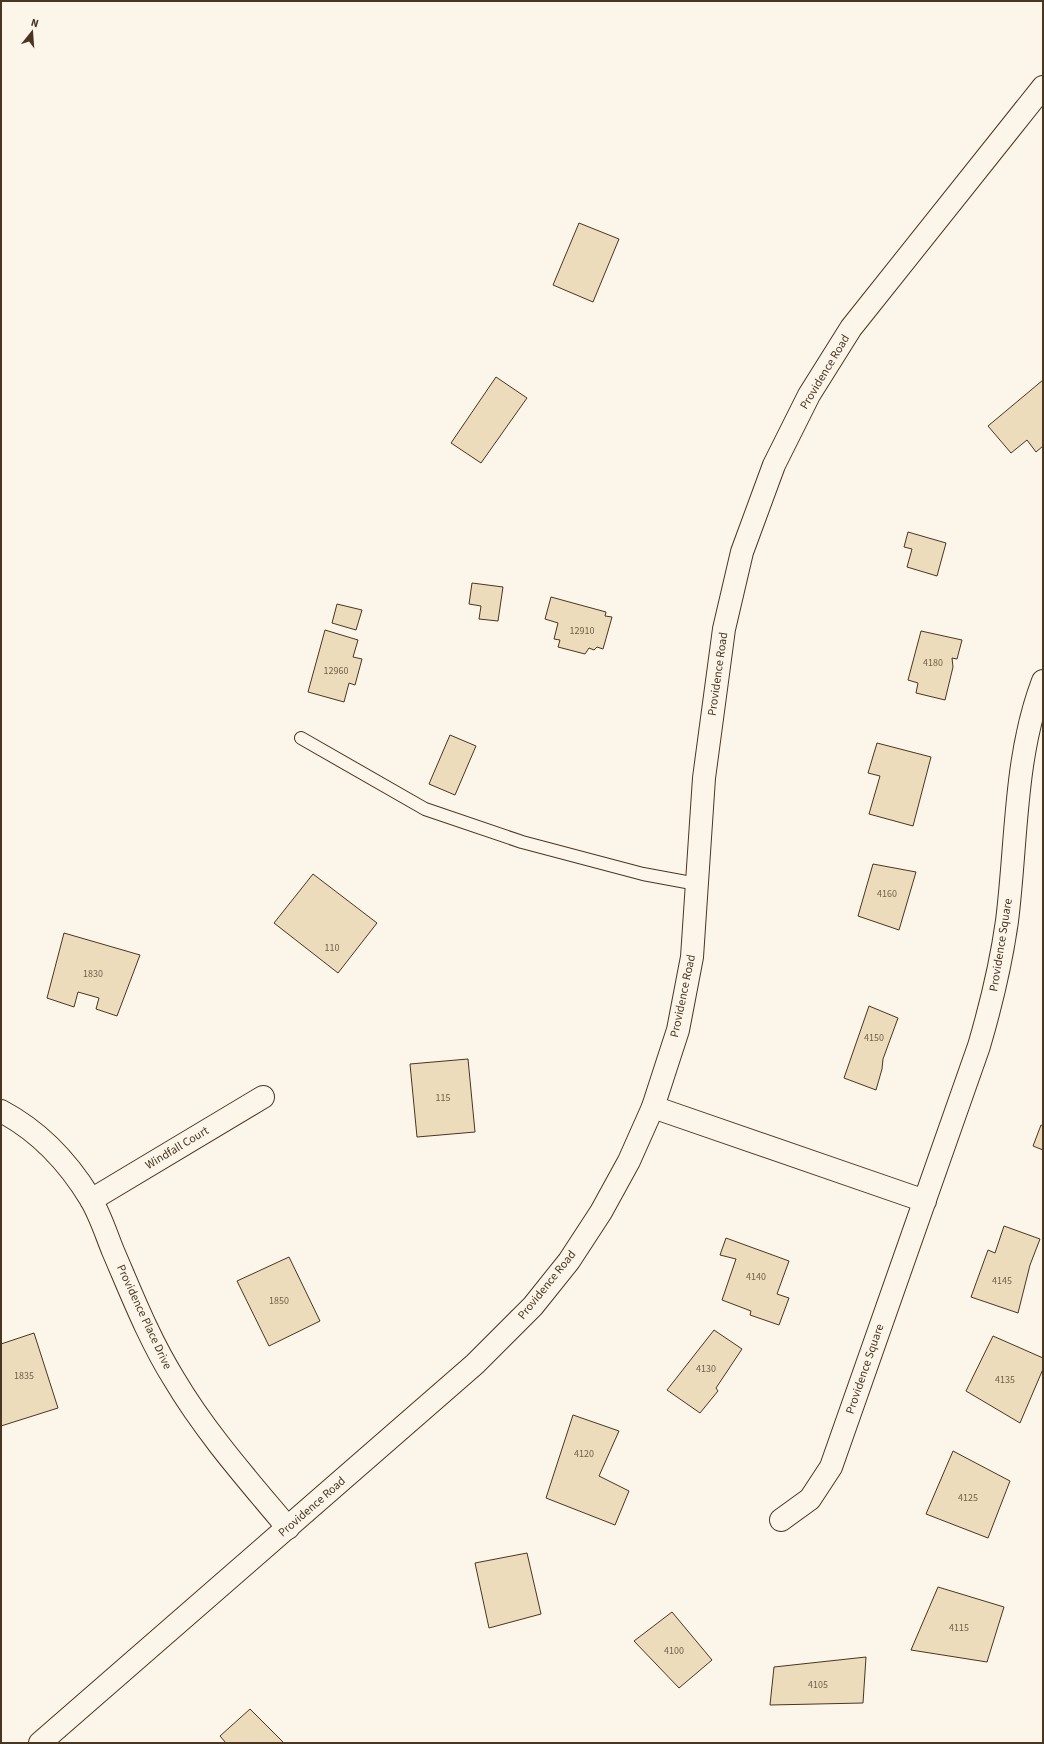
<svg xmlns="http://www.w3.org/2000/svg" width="1044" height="1744" viewBox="0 0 1044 1744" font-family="'Source Sans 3',sans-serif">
<rect width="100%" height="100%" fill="#fbf6e9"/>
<!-- building -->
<path fill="#ecdcbc" stroke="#4a3520" d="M579,223L619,239L593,302L553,285Z
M496,377L527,398L481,463L451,443Z
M1043,380V446L1036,452L1027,440L1011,453L988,426Z
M908,532L946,543L937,576L907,567L912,549L904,547Z
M472,583L503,587L498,621L479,619L481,606L469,604Z
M551,597L606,612L605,616L612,617L603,649L597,647L594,650L589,648L585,654L558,647L560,640L554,639L558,623L545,619Z
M337,604L362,610L356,630L332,623Z
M325,630L358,640L353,657L362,659L355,685L349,683L344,702L308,692Z
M921,631L962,640L957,659L952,658L953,667L945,700L916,693L918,683L908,680Z
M450,735L476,746L455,795L429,784Z
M877,743L931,757L913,826L869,814L880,776L868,773Z
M873,864L916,872L899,930L858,916Z
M313,874L377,923L338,973L274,923Z
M64,933L140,955L117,1016L96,1009L99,998L78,992L74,1007L47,998Z
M869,1006L898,1018L883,1059L882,1069L876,1090L844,1078Z
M468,1059L475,1132L417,1137L410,1064Z
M1041,1125L1043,1126V1150L1033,1146Z
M1004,1226L1040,1239L1030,1265L1018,1313L971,1297L988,1250L995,1253Z
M726,1238L789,1261L777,1294L789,1298L779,1325L750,1315L751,1311L722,1300L736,1259L720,1255Z
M289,1257L320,1321L269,1346L237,1281Z
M714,1330L742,1349L716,1388L718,1391L700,1413L667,1390Z
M34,1333L58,1408L1,1426V1344Z
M993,1336L1043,1358V1369L1020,1423L966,1391Z
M573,1415L619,1431L599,1476L629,1491L615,1525L546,1498Z
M953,1451L1010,1481L988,1538L926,1514Z
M527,1553L541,1614L489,1628L475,1563Z
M938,1587L1004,1607L987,1662L911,1650Z
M672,1612L712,1660L679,1688L634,1641Z
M866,1657L863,1703L770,1705L774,1667Z
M250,1709L284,1743H226L220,1736Z"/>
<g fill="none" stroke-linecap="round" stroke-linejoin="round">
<!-- lane casing -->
<g stroke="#4a3520" stroke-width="14">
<path id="lane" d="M301,738L425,809L522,842L643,874L697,884"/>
</g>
<!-- street casing -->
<g stroke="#4a3520" stroke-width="24">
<path id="street" d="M653,1107L925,1201
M1,1111C39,1131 68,1162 90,1198C100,1214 106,1234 113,1251C132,1295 149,1339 174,1379C206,1433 248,1480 288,1528
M91,1200L263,1097
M781,1520L810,1499L831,1467L979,1046C991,1005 1001,964 1007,921C1017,841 1014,757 1043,681"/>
</g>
<!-- secondary casing -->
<g stroke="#4a3520" stroke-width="24">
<path id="secondary" d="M40,1743L475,1364L533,1306L569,1261L601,1212L629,1161L653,1107L678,1030L692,957L704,778L724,629L742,552L774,465L809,395L851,328L1043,87"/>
</g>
<!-- lane -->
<use href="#lane" stroke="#fbf6e9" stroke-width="12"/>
<!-- street -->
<use href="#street" stroke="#fbf6e9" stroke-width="22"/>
<!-- secondary -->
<use href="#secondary" stroke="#fbf6e9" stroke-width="22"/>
</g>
<g text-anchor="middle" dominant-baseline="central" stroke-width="3" stroke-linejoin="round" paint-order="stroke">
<!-- number labels -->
<g font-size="10" fill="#725f47">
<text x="582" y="631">12910</text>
<text x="933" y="663">4180</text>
<text x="336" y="671">12960</text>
<text x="887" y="894">4160</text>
<text x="332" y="948">110</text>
<text x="93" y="974">1830</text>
<text x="874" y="1038">4150</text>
<text x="443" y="1098">115</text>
<text x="756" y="1277">4140</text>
<text x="1002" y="1281">4145</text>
<text x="279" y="1301">1850</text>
<text x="706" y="1369">4130</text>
<text x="24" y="1376">1835</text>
<text x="1005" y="1380">4135</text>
<text x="584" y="1454">4120</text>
<text x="968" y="1498">4125</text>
<text x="959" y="1628">4115</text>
<text x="674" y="1651">4100</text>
<text x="818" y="1685">4105</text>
</g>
<!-- street labels -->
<g font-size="12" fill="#4a3520" stroke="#fbf6e9">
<text transform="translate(825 372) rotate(-59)">Providence Road</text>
<text transform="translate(718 674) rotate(-82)">Providence Road</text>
<text transform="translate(1001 945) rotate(-81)">Providence Square</text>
<text transform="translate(683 996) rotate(-78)">Providence Road</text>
<text transform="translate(177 1148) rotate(-31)">Windfall Court</text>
<text transform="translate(547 1285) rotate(-51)">Providence Road</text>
<text transform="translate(144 1317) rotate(65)">Providence Place Drive</text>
<text transform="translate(865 1369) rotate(-71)">Providence Square</text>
<text transform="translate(312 1507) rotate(-41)">Providence Road</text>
</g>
</g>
<!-- border -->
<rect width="1044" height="1744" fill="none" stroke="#4a3520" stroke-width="4"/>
<!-- north arrow -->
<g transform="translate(32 32) rotate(17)" stroke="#fbf6e9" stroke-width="3" paint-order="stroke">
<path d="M0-3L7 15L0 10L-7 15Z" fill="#4a3520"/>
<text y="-6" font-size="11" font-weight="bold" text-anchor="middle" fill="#4a3520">N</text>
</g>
</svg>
